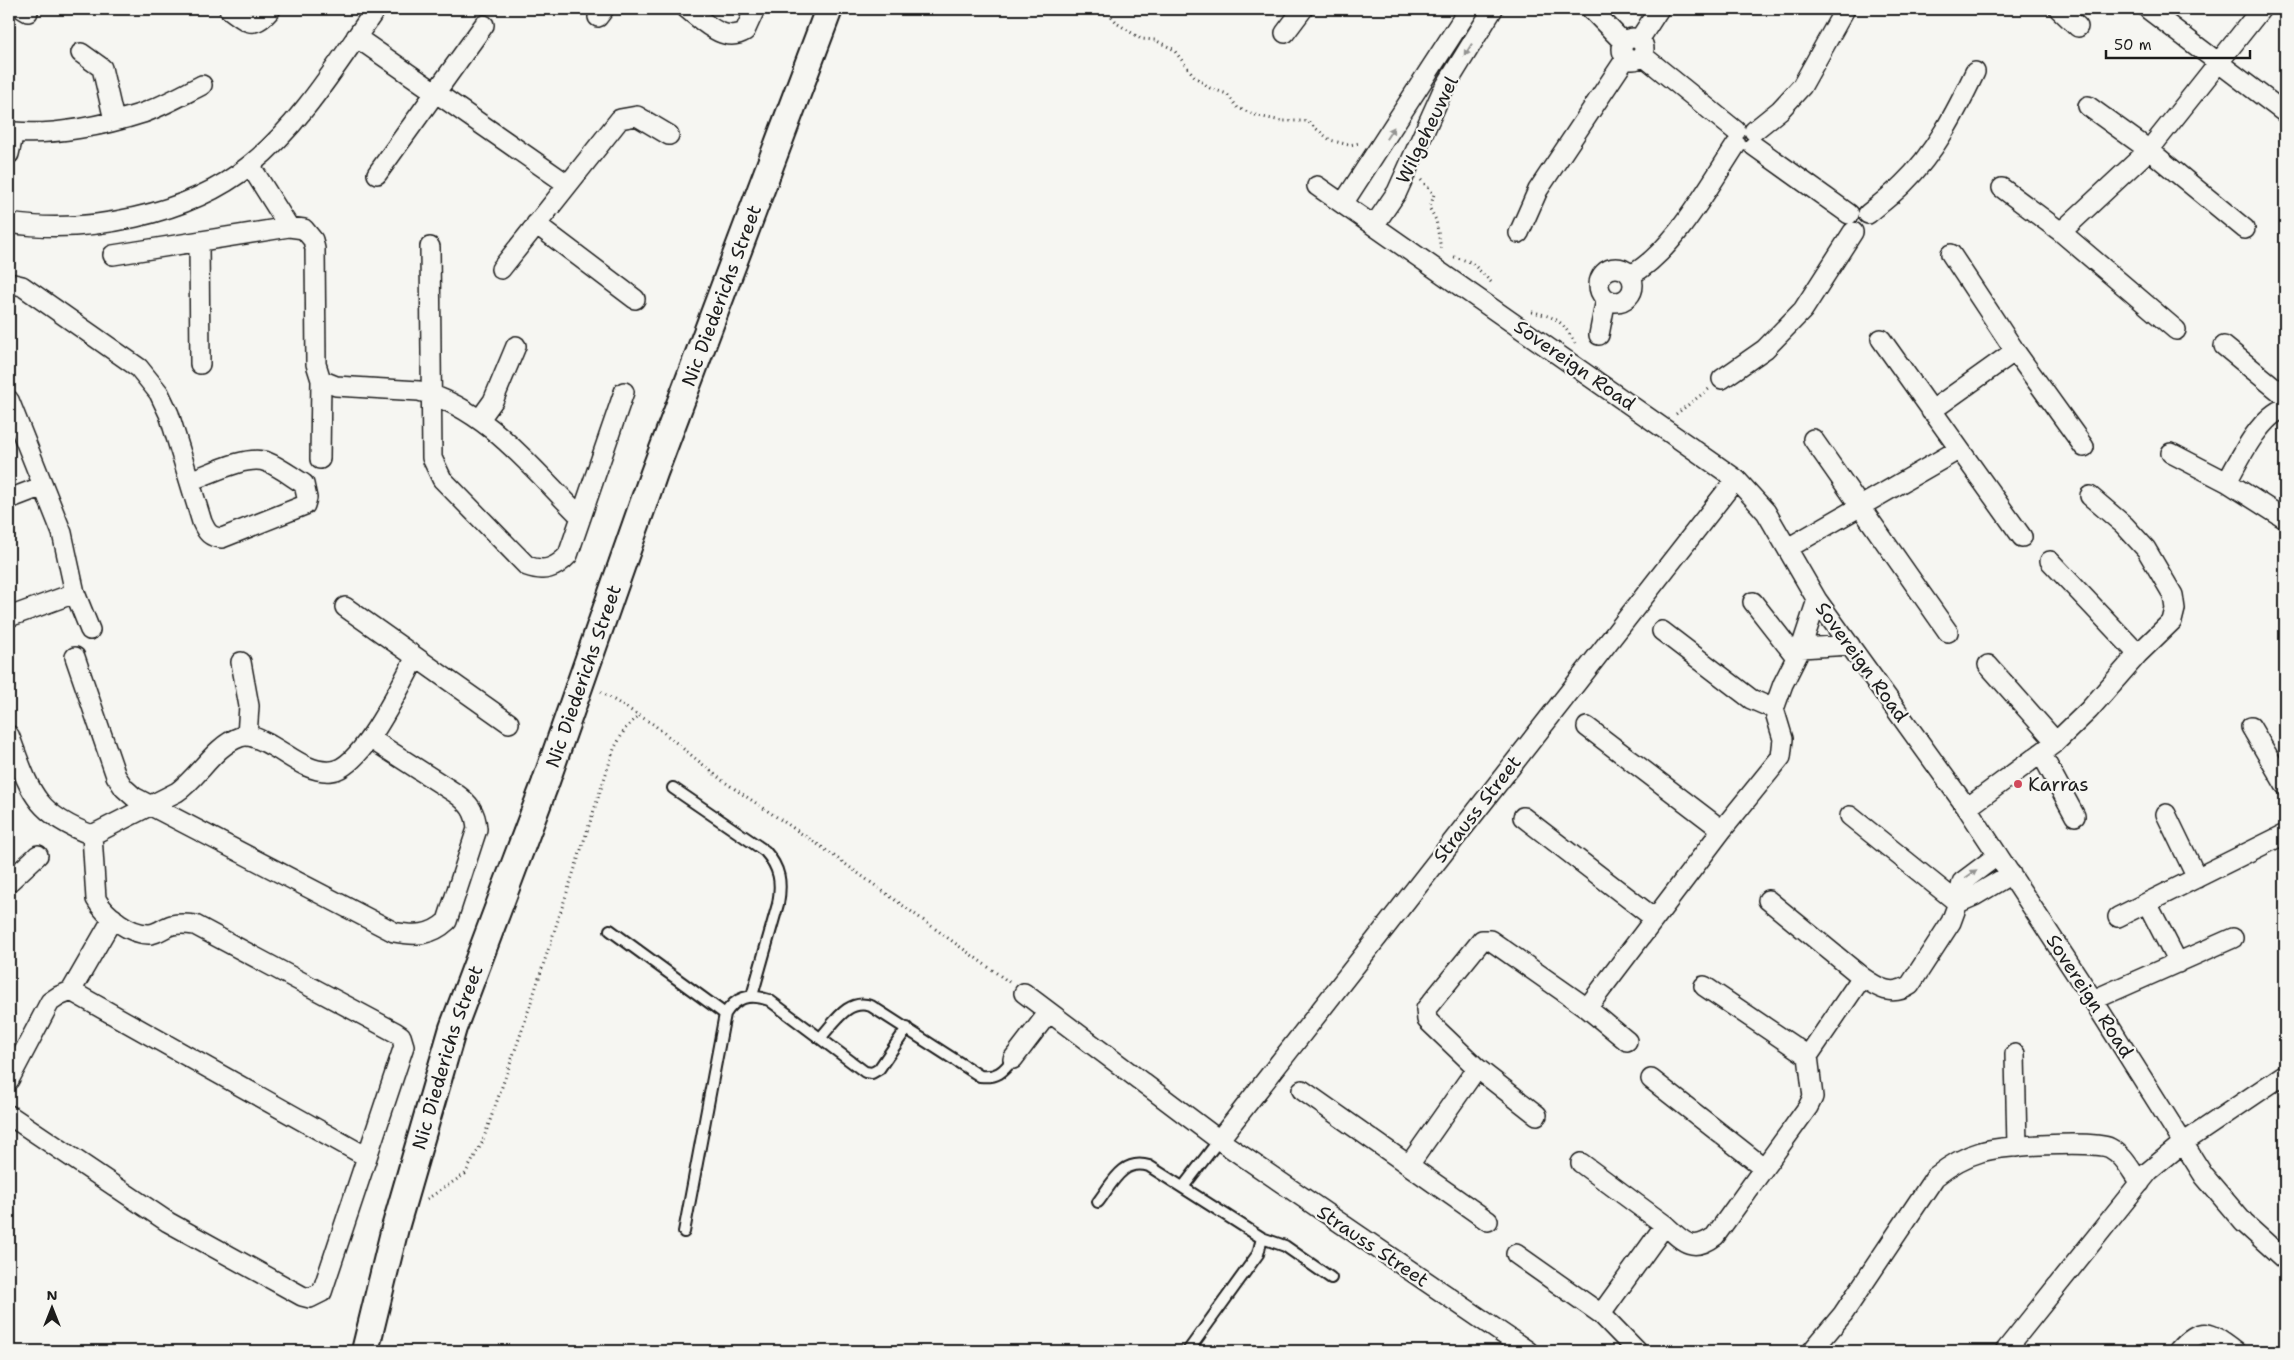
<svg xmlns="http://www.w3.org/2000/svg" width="2294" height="1360" viewBox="0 0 2294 1360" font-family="'Shantell Sans',sans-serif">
<rect width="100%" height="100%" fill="#f6f6f2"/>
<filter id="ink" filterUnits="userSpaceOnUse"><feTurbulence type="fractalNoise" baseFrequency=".02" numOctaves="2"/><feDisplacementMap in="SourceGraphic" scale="10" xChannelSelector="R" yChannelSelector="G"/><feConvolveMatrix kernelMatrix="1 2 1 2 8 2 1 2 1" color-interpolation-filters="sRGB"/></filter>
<g filter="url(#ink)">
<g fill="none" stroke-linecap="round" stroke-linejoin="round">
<!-- lane casing -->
<g stroke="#1c1c1c" stroke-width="14">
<path id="lane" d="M673,788L765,851C780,868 782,882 778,904L752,996
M610,930L725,1014
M821,1037C835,1022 848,998 871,1006L980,1076C997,1078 1003,1072 1013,1059
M1183,1187L1219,1140
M1098,1202C1112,1184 1122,1158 1149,1166L1262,1238L1285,1246L1331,1278
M684,1232L725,1014C736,997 749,993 769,1000L865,1072L872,1073L879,1069L907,1028
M1188,1351L1258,1254L1262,1238"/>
</g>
<!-- street casing -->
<g stroke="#1c1c1c" stroke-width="22">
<path id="street" d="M23,9L28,12
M229,9C249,23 253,30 271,9
M687,9C703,21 724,44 745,31L755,9
M1591,9L1623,42
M2059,9L2078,27
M2149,10L2285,113
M598,17L604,9
M1285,33L1303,9
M356,37L567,184
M1622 49a11 11 0 1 1 22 0a11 11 0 1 1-22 0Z
M1639,40L1659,9
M81,53L102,68L114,120
M1642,55L1736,131
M2088,106L2149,150L2245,229
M9,131L14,132L9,154
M1754,131L1780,110L1802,86L1845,9
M14,132C53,136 106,125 143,113C163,106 182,95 202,85
M1754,146L1849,214
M250,165L289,227
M377,174L484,25
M1317,186L1736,479L1766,512L1817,600L1967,808L2093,1000L2204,1176L2244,1223L2285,1260
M2002,188L2061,232L2176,330
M1344,202L1469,9
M1868,214C1880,204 1892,195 1903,184C1935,153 1956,112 1975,72
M9,223C85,235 189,215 250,165C302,123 338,62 376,9
M536,224L635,299
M1375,224L1397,192L1442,92L1493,9
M2061,232L2149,150L2261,9
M1519,233L1538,190L1626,58
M199,242L200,364
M430,247L432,458L442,479L527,566C544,572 555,569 568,555L624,392
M1951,254L2015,351L2084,447
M113,255L289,227L304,229L313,240L315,249L316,364L321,380L336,386L419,391C487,408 533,470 581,517
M1599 285a17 17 0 1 1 34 0a17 17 0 1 1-34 0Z
M501,269L620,119L637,116L669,135
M1631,275C1673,252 1709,186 1736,145
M9,283L22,286L139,368L159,393L169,414L202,522C207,533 210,537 222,538L305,505L307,498L304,484C292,477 280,467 267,462C248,454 209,474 190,481
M1599,335L1606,299
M1881,339L2022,537
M2224,346L2285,396
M1722,379L1765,349L1803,310L1853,232
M9,400L62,533L75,593L90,630
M1931,411L2015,351
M480,419L493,401L516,346
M1813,439L1948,632
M2171,453L2227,482L2285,519
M320,459L321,380
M2227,482C2239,460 2260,416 2285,408
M9,499L43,486
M1788,548L1958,450
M2050,561L2138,654
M1753,602L1796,657
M345,607L509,723
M9,617L75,593
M1662,631L1751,699L1774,709
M1801,648L1850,645
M75,657L116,776L124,788L134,797L394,932C415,936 431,936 447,921L477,829C476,812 469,803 455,793L371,739
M241,662L249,706L247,736
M1988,665L2056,742
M1587,727L1722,830
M2251,727L2285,785
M9,735C30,790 33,813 92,835
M2041,753L2075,816
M1967,808L2056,742L2089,710L2138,654L2172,621L2175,609L2173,595L2146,549L2124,525L2090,496
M2166,814L2197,878
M1850,816L1958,903
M1523,817L1654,918
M92,835L177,792C199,777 214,746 240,737C251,733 262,741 272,746C290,756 309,773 331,771C362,769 401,684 416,657
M9,882L38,855
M1768,900L1862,977
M1958,903L1974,896L2011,874
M2147,903L2178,963
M2118,917L2285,834
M1704,986L1808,1056
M71,991L367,1157
M1024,993L1219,1140L1528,1351
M2093,1000L2233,938
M1587,1008L1722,830L1781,757L1783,739L1774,709L1783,684L1801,648L1817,600
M2015,1054L2017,1147
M1013,1059L1049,1012
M1651,1079L1763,1167
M9,1080L50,1002L59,996L71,991L113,918
M1302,1090L1488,1221
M9,1115L168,1222L302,1296L310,1298L322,1292L404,1046L401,1036L395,1032L195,925C188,924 180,923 172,925C164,927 159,933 150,934C131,935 105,916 96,899L92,835
M1537,1115L1477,1068L1427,1020L1426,1009L1482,940H1490L1587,1008L1627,1041
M1219,1140L1736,479
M1581,1163L1665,1225
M1409,1165L1477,1068
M1516,1254L1601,1314
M1637,1351L1601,1314L1665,1225C1683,1242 1693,1253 1715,1236L1808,1107L1813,1097L1808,1056L1862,977C1878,988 1892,997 1910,985L1951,922L1958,903L1962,882L1998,855
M1812,1351L1843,1314L1935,1177C1950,1165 1963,1157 1981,1152C2000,1146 2094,1140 2110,1148C2124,1155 2131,1171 2140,1183
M2005,1351L2149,1171L2183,1143L2285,1074
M2178,1351C2201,1324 2211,1332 2236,1351"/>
</g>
<!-- secondary casing -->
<g stroke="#1c1c1c" stroke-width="30">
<g id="secondary">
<path id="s1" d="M365,1351L395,1228L453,1028L545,784L654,473L829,9"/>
</g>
</g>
<!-- path -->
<path stroke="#1c1c1c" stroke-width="3" stroke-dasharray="1 4" stroke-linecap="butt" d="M1105,9L1118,24L1141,39L1155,40L1173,49L1195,77L1210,88L1227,94L1238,108L1258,116L1282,121H1307L1330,140L1349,145L1360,143
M1421,180L1434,194L1430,209L1436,220L1441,249
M1454,257L1471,262L1493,284
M1532,312C1557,317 1562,321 1575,343
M1676,414L1709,389
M601,692L653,724L723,781L823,848L1009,982
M427,1199L465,1174L482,1143L520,1036L614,749L625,729L637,717"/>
<!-- lane -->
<use href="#lane" stroke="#f6f6f2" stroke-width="10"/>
<!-- street -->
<use href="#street" stroke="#f6f6f2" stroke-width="19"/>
<!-- secondary -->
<use href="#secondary" stroke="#f6f6f2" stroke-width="26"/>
</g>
<!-- one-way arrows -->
<defs><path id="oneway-solid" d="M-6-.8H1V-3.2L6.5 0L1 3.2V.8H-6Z" transform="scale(1.25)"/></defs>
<g fill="#949492">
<use href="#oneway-solid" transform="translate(1468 50) rotate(122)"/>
<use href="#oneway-solid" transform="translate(1390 133) rotate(-57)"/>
<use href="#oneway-solid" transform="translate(1971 874) rotate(-35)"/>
</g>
</g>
<!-- markers -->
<circle fill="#d1495b" stroke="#f6f6f2" stroke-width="2" cx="2018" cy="784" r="5"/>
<g text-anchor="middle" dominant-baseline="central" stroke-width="4.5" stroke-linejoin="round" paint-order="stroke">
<!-- street labels -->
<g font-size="19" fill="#1c1c1c" stroke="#f6f6f2">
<text transform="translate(1427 130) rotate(-64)">Wilgeheuwel</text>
<text stroke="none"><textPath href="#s1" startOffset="1115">Nic Diederichs Street</textPath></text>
<text transform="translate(1575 365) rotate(35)">Sovereign Road</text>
<text transform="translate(1862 662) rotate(54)">Sovereign Road</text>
<text stroke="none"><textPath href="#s1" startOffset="710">Nic Diederichs Street</textPath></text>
<text transform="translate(1477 809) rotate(-52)">Strauss Street</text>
<text transform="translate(2090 996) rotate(57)">Sovereign Road</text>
<text stroke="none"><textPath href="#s1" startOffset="305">Nic Diederichs Street</textPath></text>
<text transform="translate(1373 1246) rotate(34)">Strauss Street</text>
</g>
<!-- poi labels -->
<g font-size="19" fill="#1c1c1c" stroke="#f6f6f2" text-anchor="start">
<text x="2028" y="784">Karras</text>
</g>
</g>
<!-- margin -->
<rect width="2294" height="1360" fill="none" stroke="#f6f6f2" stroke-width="30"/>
<rect x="15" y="15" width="2264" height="1330" fill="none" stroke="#1c1c1c" stroke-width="2" filter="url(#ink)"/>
<!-- north arrow -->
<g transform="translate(52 1308)" stroke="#f6f6f2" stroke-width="4" paint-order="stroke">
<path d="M0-4L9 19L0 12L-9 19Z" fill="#1c1c1c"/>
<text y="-8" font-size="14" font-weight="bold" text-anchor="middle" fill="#1c1c1c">N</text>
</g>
<!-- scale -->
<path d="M2106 50v8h144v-8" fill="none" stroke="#1c1c1c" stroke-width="2.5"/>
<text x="2114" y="50" font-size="15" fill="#1c1c1c" stroke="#f6f6f2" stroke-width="4" paint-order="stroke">50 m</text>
</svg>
